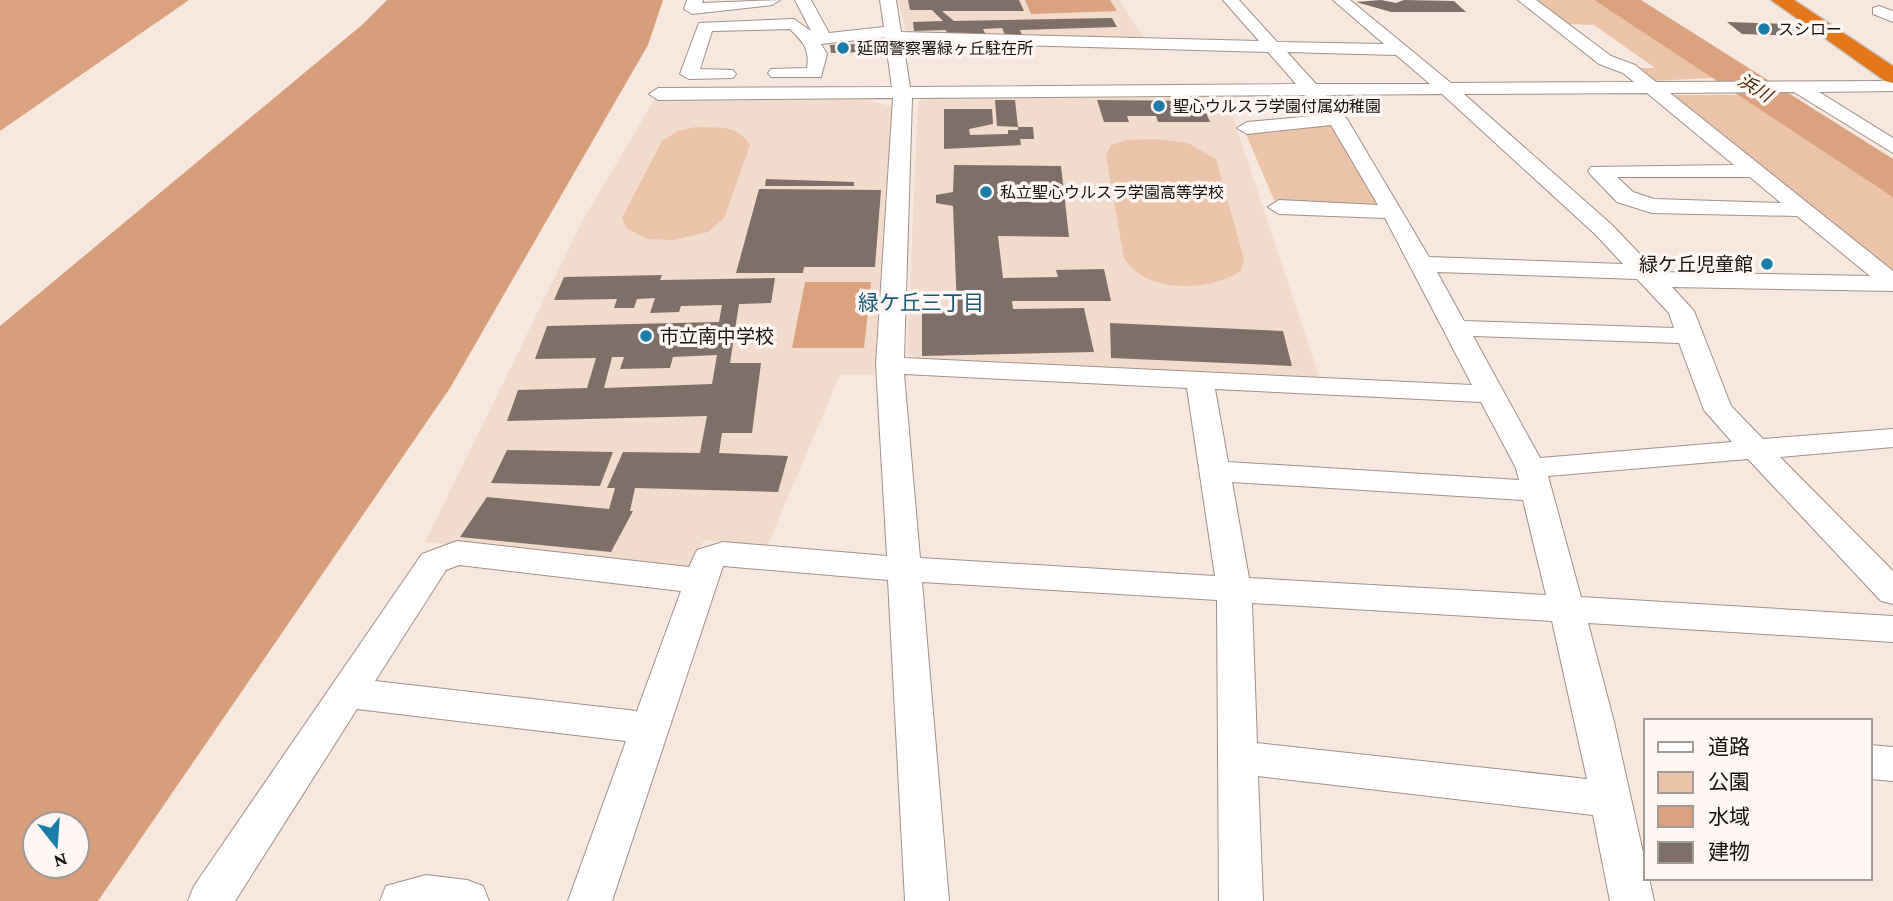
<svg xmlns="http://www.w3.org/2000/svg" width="1893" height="901" viewBox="0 0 1893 901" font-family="'Crimson Pro','Noto Sans JP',serif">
<rect width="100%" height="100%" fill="#f7e8df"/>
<!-- built -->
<path fill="#f1dbcd" d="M898,0H1119L1146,41L907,35Z
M656,97H862L892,107L874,375H840L767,546L704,540L691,570L425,542L584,218Z
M928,98H1205L1212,111L1232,114L1320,379L919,360L907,352L918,101Z"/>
<!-- green -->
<path fill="#ebc3a9" d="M1535,0H1594L1713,78L1652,81L1633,68H1655L1594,25L1566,24Z
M1670,95H1739L1893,196V273Z
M1331,123L1381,205L1275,202L1245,132Z
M696,127C718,128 737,124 750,145L724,218L708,232L674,240L647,239L627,229L622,218L662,141L678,131Z
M1156,139L1188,143L1216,159L1244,259L1241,271C1210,292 1146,294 1124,258L1106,156L1111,145L1127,140Z"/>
<!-- forest -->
<path fill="#d69e7a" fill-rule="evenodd" d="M387,0H663L648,45L450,388L98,901H0V326L363,24ZM35,824H77V866H35Z"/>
<!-- water -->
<path fill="#daa27e" d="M0,0H189L0,131Z
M1025,0H1110L1117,11L1031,14Z
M1594,0H1641L1893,159V197Z
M805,282H871L864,348H792Z"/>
<!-- building -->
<path fill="#7e7068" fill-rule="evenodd" d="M908,0H1019L1024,11H942L954,21L1112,18L1117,27L1020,30L1022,35H1005L1002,28L983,29L986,35L948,36L946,30L914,31L913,22L943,21L932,10H910Z
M1381,0L1396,3L1404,0L1454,1L1466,12H1391L1356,2Z
M1727,22L1786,24L1802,36L1742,34Z
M859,44L861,52L831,53L830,45Z
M995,100H1015L1018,127L997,126Z
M1097,100L1201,101L1210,122H1158L1156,116H1127L1129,122H1104Z
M944,109H992L993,124L969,129L970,135L1008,134V130H1018V127H1033L1034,139H1020L1021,145L944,149Z
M954,165L1061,166L1069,237L998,236L1003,278L1058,277L1056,270L1104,269L1111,301H1012L1013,309L1084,308L1094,352L922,356V310H957L953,206L936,203V195L953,192Z
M766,179L854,182V186H765Z
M759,189L881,190L875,267H804L803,273H736Z
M662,275L660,280L775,278L771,303L739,304L730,363H761L752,433H722L719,453L788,456L778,492L635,488L630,511H633L611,552L460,537L487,497L609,509L615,488H607L623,452L700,453L707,416L507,421L518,390L587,388L596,358L535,359L547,326L719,322L722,305L681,306L679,312L650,313L655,298L637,299L634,308H614L617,299L554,300L564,277ZM717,355L712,384L604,388L612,357H624L620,369L670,368L673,357Z
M1110,323L1283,331L1292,366L1111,358Z
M507,450L613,452L600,486L491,483Z"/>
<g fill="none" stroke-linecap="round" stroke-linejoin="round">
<!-- minor casing -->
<g stroke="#9f9188" stroke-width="2">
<path id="minor" d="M687,0H703L702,3L780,0L772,5L692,14L684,9Z
M795,0H811L829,33L884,27L880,0H896L901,32L1259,41L1223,0H1239L1277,42L1384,44L1333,0H1350L1451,83L1634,82L1623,73L1599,64L1518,0H1536L1611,56L1635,65L1656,82L1893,81V91L1819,92L1893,138V153L1794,92L1670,93L1893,271V291L1672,287L1694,311L1731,406L1763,439L1893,429V447L1780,457L1893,571V604L1881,601L1748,459L1548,476L1581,597L1893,616V642L1588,623L1614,722L1646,866V878H1649L1654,901H1610L1593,815L1258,776L1263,901H1219L1217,600L922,582L949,901H905L888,580L723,566L612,901H568L626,741L357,709L235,901H188L194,886L422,554L457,541L689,567L697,550L723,542L887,556L876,365L893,98L658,100L649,94L658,88L892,87L885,37L821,44L827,54L821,77H771L768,73L771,69L807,68C810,49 803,42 790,29L712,31L700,69L733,70L736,74L733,78L689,79L680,74L699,23L794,19L811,31ZM903,42L1268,52L1296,84L910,87ZM1287,52L1396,55L1430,84H1316ZM1647,93L1734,165L1591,167L1588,171L1591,175L1617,202L1652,213L1797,216L1870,276L1657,272L1612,225L1464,94ZM1442,94L1596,235L1623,264L1429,257L1347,119L1326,95ZM1306,95L1323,115L1247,122L1237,128L1247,134L1331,125L1378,205L1279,200L1268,207L1279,214L1385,218L1472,385L904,358L912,98ZM1617,177H1750L1781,203L1654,199L1633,192ZM1437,272L1637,279L1669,313L1674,328L1464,321ZM1473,336L1679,343L1704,410L1732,442L1540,458ZM904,374L1187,388L1215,576L920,558ZM1215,389L1481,402L1516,468L1519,480L1228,462ZM1232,482L1523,500L1546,595L1249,578ZM459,565L681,591L637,711L375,681L446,570ZM1252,603L1552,621L1587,779L1257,743Z
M1879,6L1893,11V22L1873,14V8Z
M1870,745L1893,747V781L1870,779Z
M426,875L467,880L483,886L489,901H380L386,886Z"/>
</g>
<!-- highway casing -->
<g stroke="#cccbca" stroke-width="3">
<path id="highway" d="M1771,0H1794L1893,66V83L1885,81Z"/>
</g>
<!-- minor -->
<use href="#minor" fill="#fff" fill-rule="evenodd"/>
<!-- highway -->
<use href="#highway" fill="#e3771a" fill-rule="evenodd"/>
</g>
<!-- markers -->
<g fill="#1b7da9" stroke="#fef7f4" stroke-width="2.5">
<circle cx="1764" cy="29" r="7"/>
<circle cx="843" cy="48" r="7"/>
<circle cx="1159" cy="106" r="7"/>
<circle cx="986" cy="192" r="7"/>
<circle cx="1767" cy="264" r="7"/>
<circle cx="646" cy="336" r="7"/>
</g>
<g text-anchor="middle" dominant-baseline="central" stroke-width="7" stroke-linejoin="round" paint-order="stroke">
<!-- far-poi labels -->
<g font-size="16" fill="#16110e" stroke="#fef7f4" text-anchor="start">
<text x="1778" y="29">スシロー</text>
<text x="857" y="48">延岡警察署緑ヶ丘駐在所</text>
<text x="1173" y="106">聖心ウルスラ学園付属幼稚園</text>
<text x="1000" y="192">私立聖心ウルスラ学園高等学校</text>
</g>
<!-- far-water labels -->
<g font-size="18" font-style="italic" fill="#4b260a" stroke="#fef7f4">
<text transform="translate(1755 88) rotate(32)">浜川</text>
</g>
<!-- poi labels -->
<g font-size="19" fill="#16110e" stroke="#fef7f4" text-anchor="end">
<text x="1753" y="264">緑ケ丘児童館</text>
<text x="660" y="336" text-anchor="start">市立南中学校</text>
</g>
<!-- neighbourhood labels -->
<g font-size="21" fill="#185977" stroke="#fef7f4">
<text x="921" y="303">緑ケ丘三丁目</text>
</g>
</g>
<!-- legend -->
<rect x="1644" y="719" width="228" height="161" fill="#fef7f4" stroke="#a19b98" stroke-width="2"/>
<rect x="1658" y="742" width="35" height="10" fill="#ffffff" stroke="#a19b98" stroke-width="2"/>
<text x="1708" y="754" font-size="21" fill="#16110e">道路</text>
<rect x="1658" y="772" width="35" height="21" fill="#ebc3a9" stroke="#a19b98" stroke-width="2"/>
<text x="1708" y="789" font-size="21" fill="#16110e">公園</text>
<rect x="1658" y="806" width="35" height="21" fill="#daa27e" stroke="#a19b98" stroke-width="2"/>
<text x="1708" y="824" font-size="21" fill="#16110e">水域</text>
<rect x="1658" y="842" width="35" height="21" fill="#7e7068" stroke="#a19b98" stroke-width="2"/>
<text x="1708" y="859" font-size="21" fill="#16110e">建物</text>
<!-- north arrow -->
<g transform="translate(56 845) rotate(163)"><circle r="33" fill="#fef7f4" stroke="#a19b98" stroke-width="2"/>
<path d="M0-5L12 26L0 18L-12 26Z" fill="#1b7da9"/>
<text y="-10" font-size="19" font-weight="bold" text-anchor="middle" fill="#16110e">N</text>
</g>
</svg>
